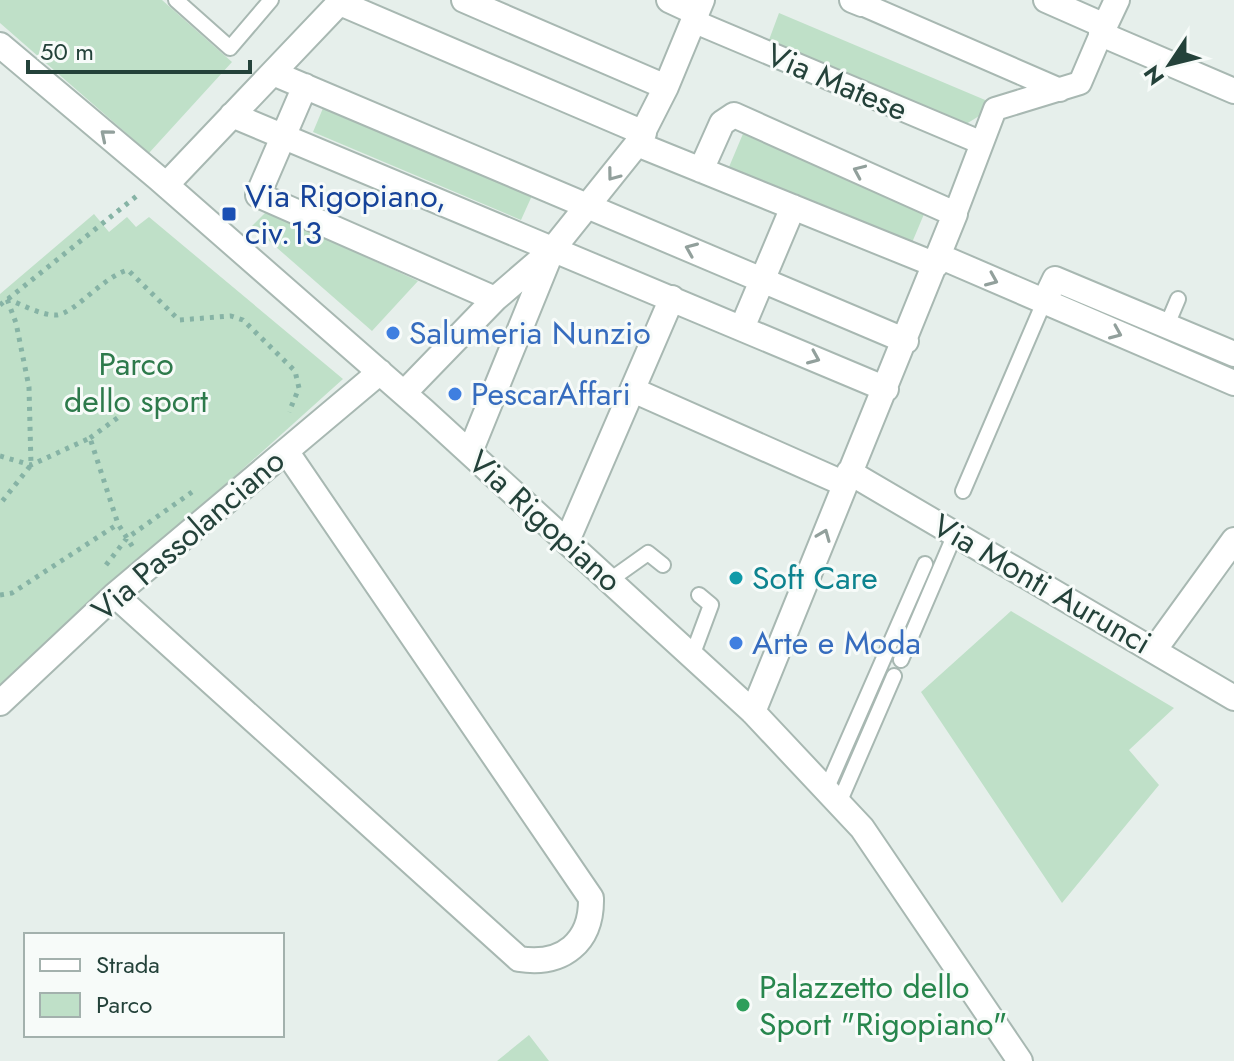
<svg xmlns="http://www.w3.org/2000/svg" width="1234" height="1061" viewBox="0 0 1234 1061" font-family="Jost,sans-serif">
<rect width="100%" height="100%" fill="#e6efeb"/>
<!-- green -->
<path fill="#bfe0c8" d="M0,0H162L232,62L149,153L0,23Z
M779,13L997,105L958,129L766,48Z
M326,101L535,189L521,220L313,132Z
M745,129L927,207L911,245L729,167Z
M267,211L418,281L372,331L252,226Z
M94,214L109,232L127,217L136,227L149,217L343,379L0,687V294Z
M1011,611L1174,708L1129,750L1159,785L1062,903L921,692Z
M529,1035L549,1061H497Z"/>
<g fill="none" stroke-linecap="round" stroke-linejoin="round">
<!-- service casing -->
<g stroke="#a8b8b2" stroke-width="18">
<path id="service" d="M176,0L230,48L271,0
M1167,325L1178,299
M963,491L1044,302
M610,580L648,553L663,565
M692,656L711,605L699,595
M901,660L955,534
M826,790L925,564
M839,803L894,676"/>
</g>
<!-- pedestrian casing -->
<g stroke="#a8b8b2" stroke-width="26">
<path id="pedestrian" d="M862,4L1060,90
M693,21L982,143
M955,214L995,109L1080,83L1101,34"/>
</g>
<!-- minor casing -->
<g stroke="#a8b8b2" stroke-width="28">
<path id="minor" d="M464,0L666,87
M669,0L697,13
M852,0L862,4L863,0
M1046,0L1105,26
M1117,0L1101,34L1234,91
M340,3L644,133
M0,45L158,178L424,411L753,712L862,828L1020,1061
M273,73L906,341
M305,86L258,195L495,299
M232,115L886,389
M637,144L936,265
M701,170L722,123L734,115L955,214L753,712
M166,185L342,0
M939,256L1234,383
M1044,302L1055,279L1234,354
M742,328L793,207
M633,390L845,484
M404,393L495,299L552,250L637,144L666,87L702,0
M470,452L551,253
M849,472L1234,698
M567,541L672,298
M115,595L519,959C563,966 592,942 591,898L286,451
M1155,649L1234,540
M0,703L115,595L380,372"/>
</g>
<!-- path -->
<path stroke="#86b3a5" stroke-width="5" stroke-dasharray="4 6" stroke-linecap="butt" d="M7,299C21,304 42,316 57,315C75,313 104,276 128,270L179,320L231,316L243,320L295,371L299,388L289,412
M8,299L138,195
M0,305L7,299L16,323L29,387L31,465L0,504
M90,438L120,416
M0,456L31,465L90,438L118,524L134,549
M106,565L127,538L192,492
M0,595L12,593L118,524"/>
<!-- service -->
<use href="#service" stroke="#fff" stroke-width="14"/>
<!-- pedestrian -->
<use href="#pedestrian" stroke="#fff" stroke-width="22"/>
<!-- minor -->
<use href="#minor" stroke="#fff" stroke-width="24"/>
</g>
<!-- one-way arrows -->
<defs><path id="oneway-chevron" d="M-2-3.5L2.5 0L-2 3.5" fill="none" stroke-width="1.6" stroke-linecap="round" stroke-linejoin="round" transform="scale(2)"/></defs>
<g stroke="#92a09c">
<use href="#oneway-chevron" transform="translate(106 135) rotate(-140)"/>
<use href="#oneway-chevron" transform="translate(859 171) rotate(-156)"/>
<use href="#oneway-chevron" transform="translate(613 175) rotate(127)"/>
<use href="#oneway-chevron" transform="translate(691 249) rotate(-157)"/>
<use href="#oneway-chevron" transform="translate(992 280) rotate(23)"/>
<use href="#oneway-chevron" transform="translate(1116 333) rotate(23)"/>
<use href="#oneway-chevron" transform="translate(814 358) rotate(23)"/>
<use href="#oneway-chevron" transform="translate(824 535) rotate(-68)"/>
</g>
<!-- markers -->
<rect fill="#1a4fb4" stroke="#f7fbf9" stroke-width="3" x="221" y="206" width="16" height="16" rx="4"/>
<g fill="#3f7fe0" stroke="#f7fbf9" stroke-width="3">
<circle cx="393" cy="333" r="8"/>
<circle cx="455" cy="394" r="8"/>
<circle cx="736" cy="643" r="8"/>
</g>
<circle fill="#0f9aa8" stroke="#f7fbf9" stroke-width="3" cx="736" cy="578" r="8"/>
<circle fill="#2e9e5b" stroke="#f7fbf9" stroke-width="3" cx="743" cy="1005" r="8"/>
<g text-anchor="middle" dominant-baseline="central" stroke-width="6" stroke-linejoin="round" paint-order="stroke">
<!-- street labels -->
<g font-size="32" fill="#24423a" stroke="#f7fbf9">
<text transform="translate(837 82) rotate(23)">Via Matese</text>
<text transform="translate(545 521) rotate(42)">Via Rigopiano</text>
<text transform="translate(188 535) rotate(-41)">Via Passolanciano</text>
<text transform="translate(1042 584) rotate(30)">Via Monti Aurunci</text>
</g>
<!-- transit labels -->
<g font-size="32" fill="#164399" stroke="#f7fbf9" text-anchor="start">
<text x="245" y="196">Via Rigopiano,<tspan x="245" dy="37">civ.13</tspan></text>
</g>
<!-- shop labels -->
<g font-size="32" fill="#366cbe" stroke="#f7fbf9" text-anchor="start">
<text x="409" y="333">Salumeria Nunzio</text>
<text x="471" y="394">PescarAffari</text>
<text x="752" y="643">Arte e Moda</text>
</g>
<!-- park labels -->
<g font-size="32" fill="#2d7a4b" stroke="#f7fbf9">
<text x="136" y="364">Parco<tspan x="136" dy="37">dello sport</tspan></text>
</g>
<!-- culture labels -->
<g font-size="32" fill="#0d838f" stroke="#f7fbf9" text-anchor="start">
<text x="752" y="578">Soft Care</text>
</g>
<!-- leisure labels -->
<g font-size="32" fill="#27864d" stroke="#f7fbf9" text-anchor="start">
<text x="759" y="987">Palazzetto dello<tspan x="759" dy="37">Sport "Rigopiano"</tspan></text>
</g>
</g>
<!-- legend -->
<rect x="24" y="933" width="260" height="104" fill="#f7fbf9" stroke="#a3b1ad" stroke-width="2"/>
<rect x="40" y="959" width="40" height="12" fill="#ffffff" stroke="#a3b1ad" stroke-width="2"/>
<text x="96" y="973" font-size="24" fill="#24423a">Strada</text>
<rect x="40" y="993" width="40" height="24" fill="#bfe0c8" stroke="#a3b1ad" stroke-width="2"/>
<text x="96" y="1013" font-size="24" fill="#24423a">Parco</text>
<!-- north arrow -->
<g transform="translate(1170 64) rotate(235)" stroke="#f7fbf9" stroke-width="6" paint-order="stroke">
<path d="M0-6L14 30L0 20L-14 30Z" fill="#24423a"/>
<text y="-12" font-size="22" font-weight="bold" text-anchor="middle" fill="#24423a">N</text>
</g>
<!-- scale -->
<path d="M28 60v12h222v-12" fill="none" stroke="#24423a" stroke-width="4"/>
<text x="40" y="60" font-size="24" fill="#24423a" stroke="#f7fbf9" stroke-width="6" paint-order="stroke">50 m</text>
</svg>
